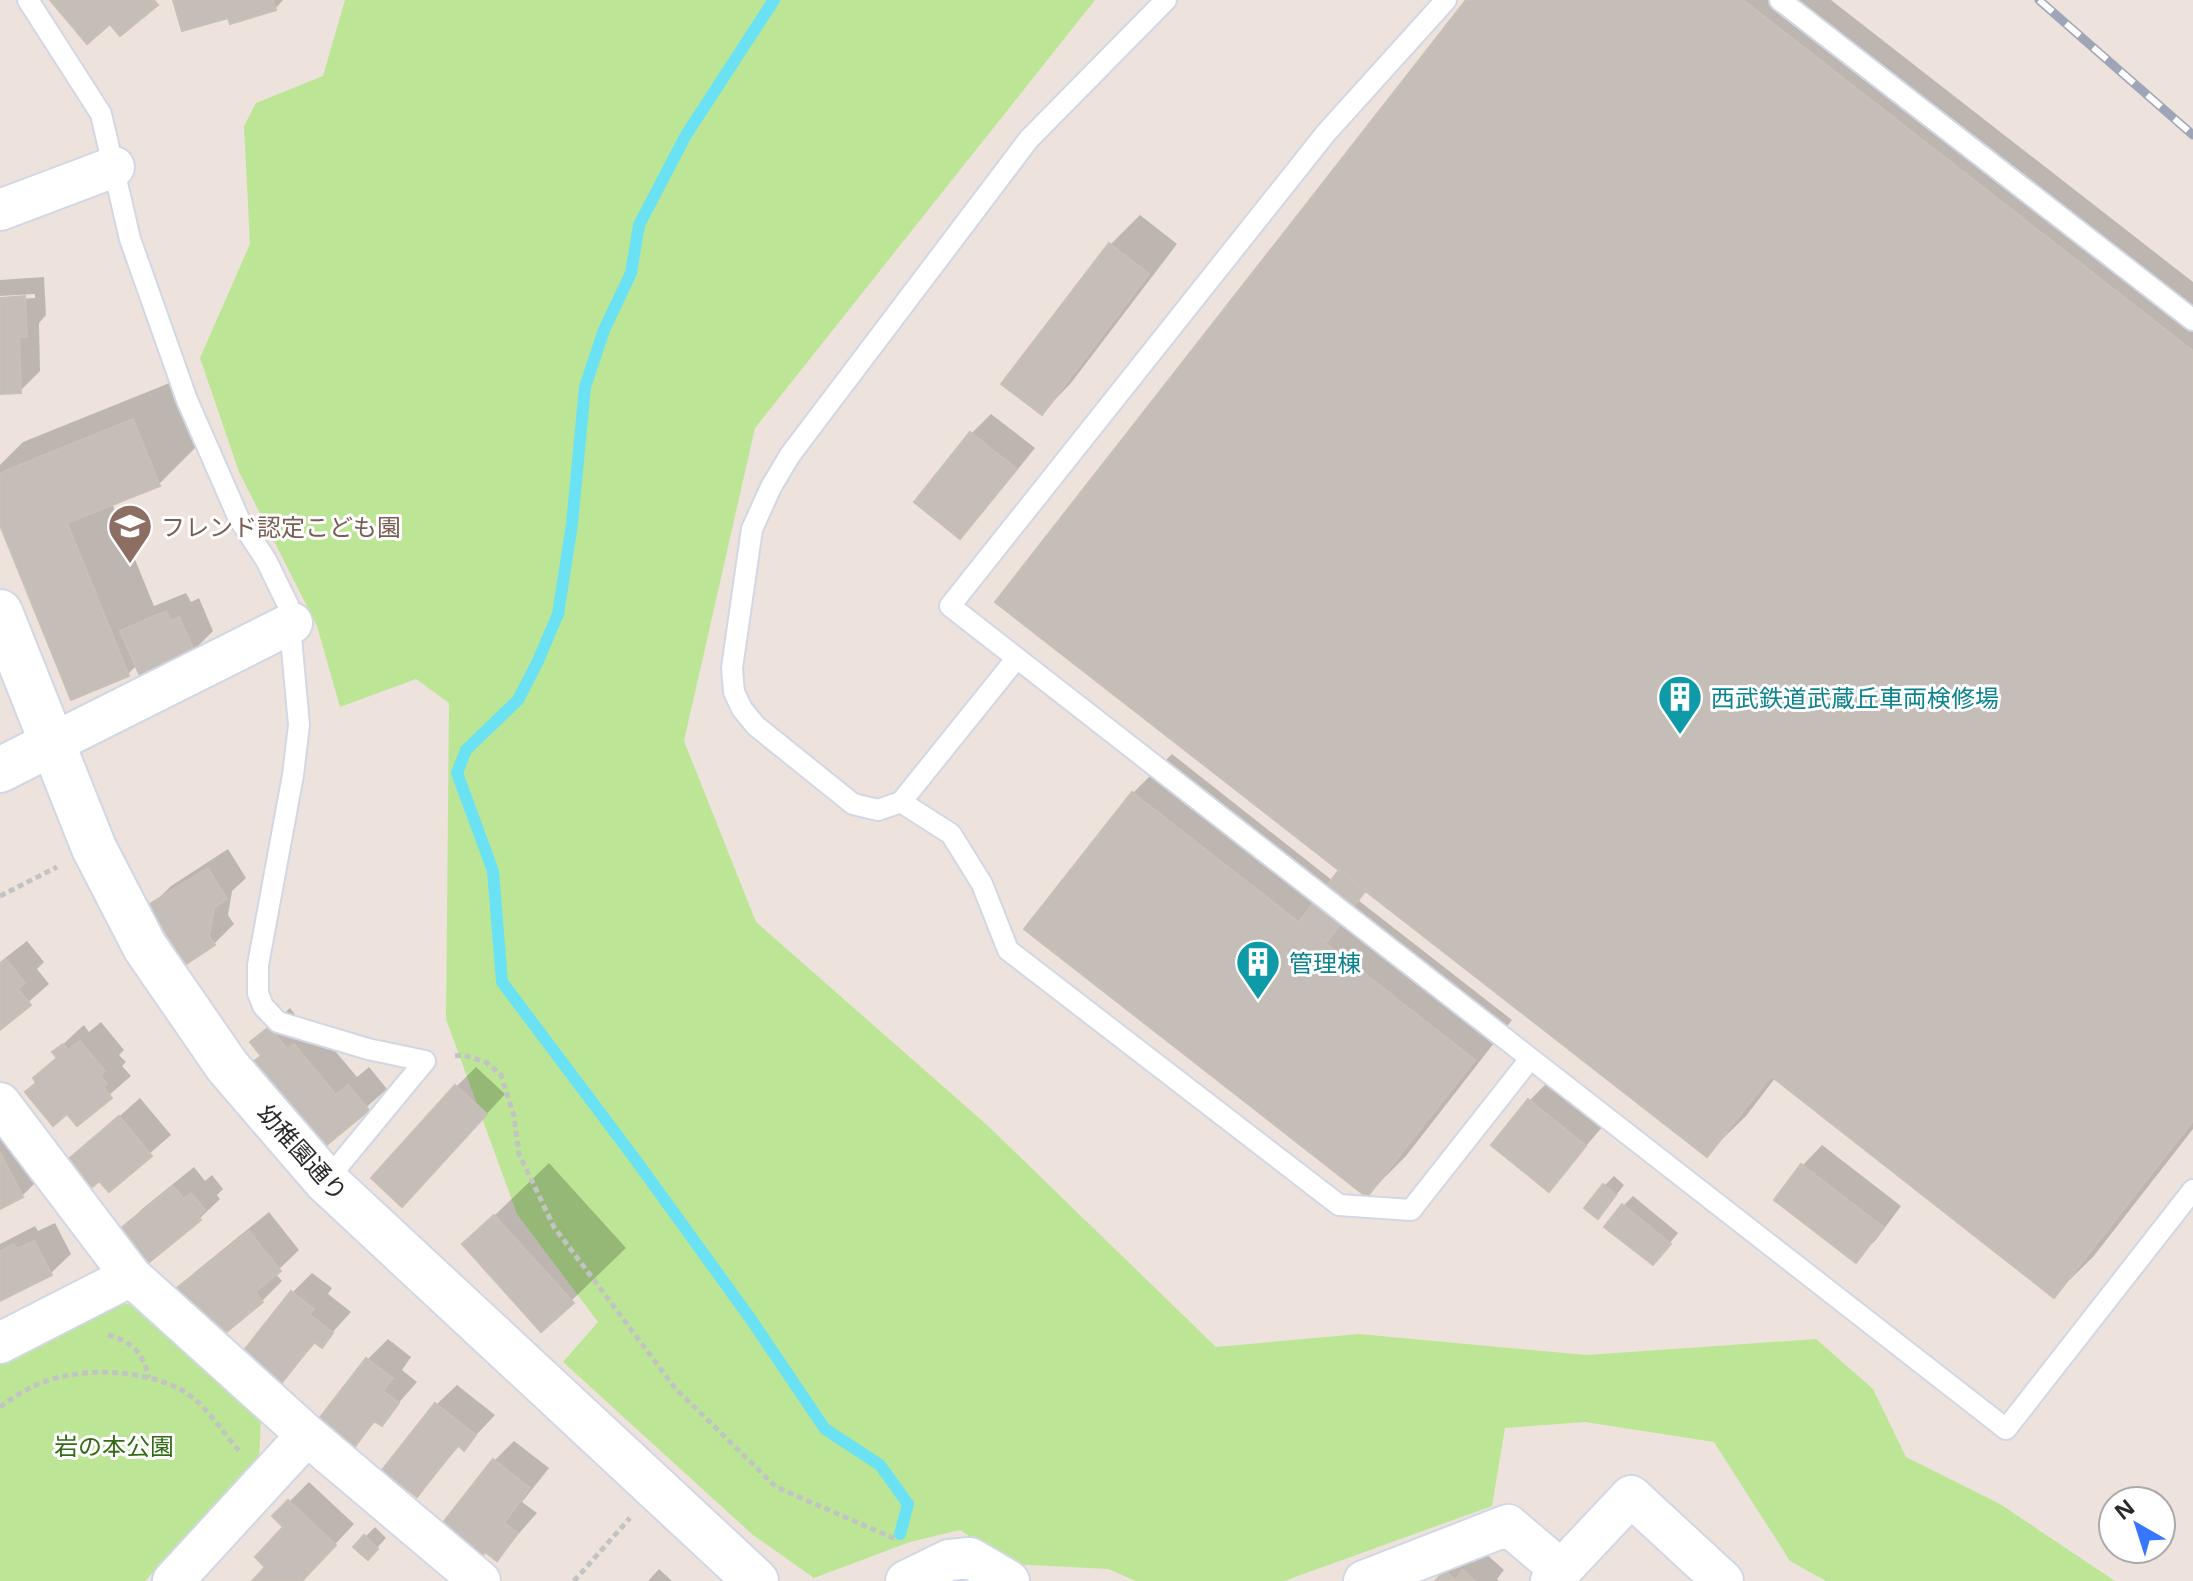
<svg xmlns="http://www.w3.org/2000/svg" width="2193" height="1581" viewBox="0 0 2193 1581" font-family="'Noto Sans','Noto Sans JP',sans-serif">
<rect width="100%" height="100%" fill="#ede3dc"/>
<!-- green -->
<path fill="#bce695" d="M345,0H1095L755,428L684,741L756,922L987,1125L1216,1347L1359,1334L1587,1355L1816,1339L1873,1389L1906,1457L2000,1504L2115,1581H1826L1790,1561L1714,1442L1585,1422L1505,1428L1492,1506L1284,1581H1136L1108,1569L1011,1564L960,1530L910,1542L814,1578L753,1535L563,1362L598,1322L517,1214L446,1019L449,703L416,679L340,707L317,626L239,472L200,358L250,244L244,126L256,103L323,76Z
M105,1303L129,1304L261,1417L259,1459L145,1581H0V1356Z"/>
<!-- shadow -->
<path fill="#0003" d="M175,0H283L275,9L230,15Z
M1469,0H1831L2193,282V1129L2093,1257L2054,1295L1776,1077L1746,1116L1707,1154L1367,889L1358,900L1512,1020L1406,1156L1367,1195L1027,929L1133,793L1172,754L1333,881L1342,870Z
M1140,215L1177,244L1071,383L1042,413L1110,245Z
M44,277L46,315L39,323L40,371L20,391L0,392V300L35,298V294L0,296V280Z
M172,382L198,445L159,484L112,503L154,606L186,593L191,602L199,598L213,631L193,651L137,665L128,674L0,520V465L23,442Z
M991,414L1035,448L979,517L959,536L971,434Z
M228,849L246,878L232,891L228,915L234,924L214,944L151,906L171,886Z
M27,941L44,962L37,969L49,984L0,1027V962Z
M290,1008L308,1031L314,1026L357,1077L369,1067L387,1089L324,1144L253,1042Z
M101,1022L124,1050L119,1055L126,1062L122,1066L131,1076L77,1123L35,1078L58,1056L55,1052L75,1033L84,1025L89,1032Z
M476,1067L505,1094L422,1185L456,1087Z
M1549,1081L1604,1125L1549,1189L1529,1101Z
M140,1098L171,1135L109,1189L100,1179L68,1162Z
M0,1133L42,1176L22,1196L0,1207Z
M1822,1145L1901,1206L1875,1241L1855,1260L1776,1200L1803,1165Z
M549,1163L626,1248L542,1329L465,1244Z
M194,1167L205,1181L212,1175L223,1189L217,1195L220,1199L200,1218L148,1260L123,1229L142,1209Z
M1614,1176L1624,1185L1607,1207L1604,1186Z
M1633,1196L1678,1233L1662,1253L1623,1206Z
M269,1212L299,1250L275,1273L282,1281L262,1301L213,1316L175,1291L195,1272Z
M55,1223L71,1254L51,1273L0,1299V1244L35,1226L38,1231Z
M312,1273L332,1288L328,1294L351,1312L321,1345L317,1341L280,1383L244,1354L293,1292Z
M388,1339L411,1357L402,1370L417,1382L381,1423L377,1420L353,1445L321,1420L368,1359Z
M457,1385L495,1415L464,1448L460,1445L417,1495L385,1470L437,1404Z
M514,1441L549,1468L522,1502L537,1513L497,1558L494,1461Z
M309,1482L354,1524L301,1581H255L268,1567L286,1527L275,1516Z
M375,1527L386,1538L368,1558L365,1537Z
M1466,1552L1476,1561L1484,1552L1504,1570L1497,1579L1499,1581H1438Z
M659,1569L672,1581H648Z"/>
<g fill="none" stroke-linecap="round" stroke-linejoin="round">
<!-- stream -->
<path stroke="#6ae2f4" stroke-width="12" d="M774,0L686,135L639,225L631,273L604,330L585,387L572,524L558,614L538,661L518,700L466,750L457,773L493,871L502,982L635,1159L750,1318L825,1429L880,1465L908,1504L900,1534"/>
</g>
<!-- building -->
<path fill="#c5bdb8" stroke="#c9bfb5" stroke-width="2" d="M50,0H154L158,5L120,36L110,24L87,44Z
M173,0H273L276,10L230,24L228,18L182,31Z
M1466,0H1743L2193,351V1121L2054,1298L1771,1076L1707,1157L995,602Z
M1109,243L1149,274L1042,415L1001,384Z
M25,296L27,337H19L21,393L0,394V298Z
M133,419L160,486L67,523L129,676L71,700L0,525V473Z
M970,432L1017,469L960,539L914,502Z
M166,611L171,621L179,617L195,653L140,676L120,631Z
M1132,792L1475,1060L1367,1197L1024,929Z
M208,868L227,899L214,908L209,936L215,945L186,964L148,905Z
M1339,870L1366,890L1326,943L1299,922Z
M6,959L25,983L18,989L31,1005L0,1030V964Z
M269,1027L287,1049L294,1044L336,1095L348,1085L369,1110L324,1147L253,1062L261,1056L250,1042Z
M80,1041L105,1071L100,1075L107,1084L103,1087L112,1098L77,1126L67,1114L53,1126L25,1092L36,1083L33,1078L57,1058L52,1052L63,1044L68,1050Z
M455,1085L487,1114L402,1207L371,1178Z
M1528,1099L1586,1146L1549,1192L1491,1145Z
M119,1116L152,1156L109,1192L99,1181L89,1190L65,1162Z
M0,1152L23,1197L0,1209Z
M1801,1164L1883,1227L1856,1263L1774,1200Z
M1603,1184L1616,1195L1598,1219L1584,1208Z
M173,1186L184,1199L191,1193L205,1210L198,1216L201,1220L148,1263L120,1229Z
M1622,1204L1671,1244L1653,1265L1604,1227Z
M494,1215L574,1303L541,1332L462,1244Z
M249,1231L281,1271L255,1292L263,1302L224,1334L213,1319L202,1328L173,1291Z
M34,1241L52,1275L0,1301V1252L14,1244L17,1249Z
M291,1291L314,1309L309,1314L333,1333L322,1348L314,1342L280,1385L241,1354Z
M366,1358L393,1378L383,1391L399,1403L382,1426L374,1421L354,1448L318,1420Z
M435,1403L476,1435L464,1451L458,1445L417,1497L382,1470Z
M493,1459L530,1488L504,1523L518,1533L497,1561L485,1552L479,1561L438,1529Z
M288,1500L336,1545L302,1581H252L265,1567L255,1557L283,1527L272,1516Z
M364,1535L378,1549L368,1560L353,1547Z
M1445,1570L1455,1580L1463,1570L1475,1581H1435Z"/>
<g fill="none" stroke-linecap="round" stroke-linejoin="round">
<!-- lane casing -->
<g stroke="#d1d7e4" stroke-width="24">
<path id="lane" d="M28,0L101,114L130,239L187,400L239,519L266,560L288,605L299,725L293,775L258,965V993L263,1006L278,1022L368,1049L425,1061L326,1181
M1446,0L1326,133L950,606L2006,1429L2193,1190
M1780,0L2193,320
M1016,659L901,802L878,810L853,804L756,726L742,709L734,692L732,668L752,529L771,487L790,455L1029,139L1166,0
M901,802L951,834L982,884L1008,950L1339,1205L1411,1210L1530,1059"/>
</g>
<!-- street casing -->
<g stroke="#d1d7e4" stroke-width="44">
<path id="street" d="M0,210L114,167
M51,744L292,623
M0,1103L131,1276L307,1435L480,1581
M0,1343L131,1276
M173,1581L307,1435
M906,1581L949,1560L970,1558L1009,1581
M1364,1581L1508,1525L1561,1570
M1551,1581L1631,1496L1723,1581"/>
</g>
<!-- secondary casing -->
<g stroke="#d1d7e4" stroke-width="48">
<path id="secondary" d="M0,612L94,848L145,947L227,1066L326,1181L756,1581
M0,770L51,744"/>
</g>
<!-- path -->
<path stroke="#c3c3c3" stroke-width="5" stroke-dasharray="6 4" stroke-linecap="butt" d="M0,896L57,867
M455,1056L463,1055L486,1062L501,1075L514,1116L519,1154L554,1227L675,1388L776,1487L898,1540
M108,1335C133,1342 143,1353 149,1378
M0,1407C8,1401 17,1395 26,1390C69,1366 136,1367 180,1389C204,1402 222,1431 239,1451
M574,1581L630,1518"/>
<!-- lane -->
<use href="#lane" stroke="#fff" stroke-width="20"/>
<!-- street -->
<use href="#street" stroke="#fff" stroke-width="40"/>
<!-- secondary -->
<use href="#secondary" stroke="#fff" stroke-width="44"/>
<!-- rail casing -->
<g stroke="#9ea5b6" stroke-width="9">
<path id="rail" d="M2039,0L2193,135"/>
</g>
<!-- rail -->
<use href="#rail" stroke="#fff" stroke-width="6" stroke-dasharray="18" stroke-linecap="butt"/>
</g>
<!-- icons -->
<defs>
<g id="school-pin" transform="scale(2.3)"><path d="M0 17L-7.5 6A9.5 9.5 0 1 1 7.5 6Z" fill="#8d6e63" stroke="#fff"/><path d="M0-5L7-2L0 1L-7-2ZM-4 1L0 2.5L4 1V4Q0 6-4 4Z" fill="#fff"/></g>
<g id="building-pin" transform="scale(2.3)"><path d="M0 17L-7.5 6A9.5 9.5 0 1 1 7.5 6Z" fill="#0f9aa8" stroke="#fff"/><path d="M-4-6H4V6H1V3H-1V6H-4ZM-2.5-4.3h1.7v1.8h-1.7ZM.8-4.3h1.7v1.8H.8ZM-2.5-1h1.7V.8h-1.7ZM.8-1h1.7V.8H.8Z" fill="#fff"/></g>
</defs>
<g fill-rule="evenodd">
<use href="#school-pin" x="130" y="526"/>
<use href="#building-pin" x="1680" y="697"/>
<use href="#building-pin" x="1258" y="962"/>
</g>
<g text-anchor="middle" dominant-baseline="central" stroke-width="6" stroke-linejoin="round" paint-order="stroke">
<!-- education labels -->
<g font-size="24" fill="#785e54" stroke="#fff" text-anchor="start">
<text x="161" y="526">フレンド認定こども園</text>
</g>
<!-- culture labels -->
<g font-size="24" fill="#0d838f" stroke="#fff" text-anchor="start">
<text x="1711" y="697">西武鉄道武蔵丘車両検修場</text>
<text x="1289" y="962">管理棟</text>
</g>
<!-- street labels -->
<g font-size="24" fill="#2a2a2a" stroke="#fff">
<text transform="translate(303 1152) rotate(48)">幼稚園通り</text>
</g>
<!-- park labels -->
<g font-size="24" fill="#346b17" stroke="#fff">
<text x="114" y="1445">岩の本公園</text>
</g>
</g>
<!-- north arrow -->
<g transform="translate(2137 1525) rotate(321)"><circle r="38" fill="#ffffff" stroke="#aaaaaa" stroke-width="2"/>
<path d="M0-6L14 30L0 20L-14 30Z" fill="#3777ff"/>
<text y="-12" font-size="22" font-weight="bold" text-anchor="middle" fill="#2a2a2a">N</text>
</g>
</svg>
